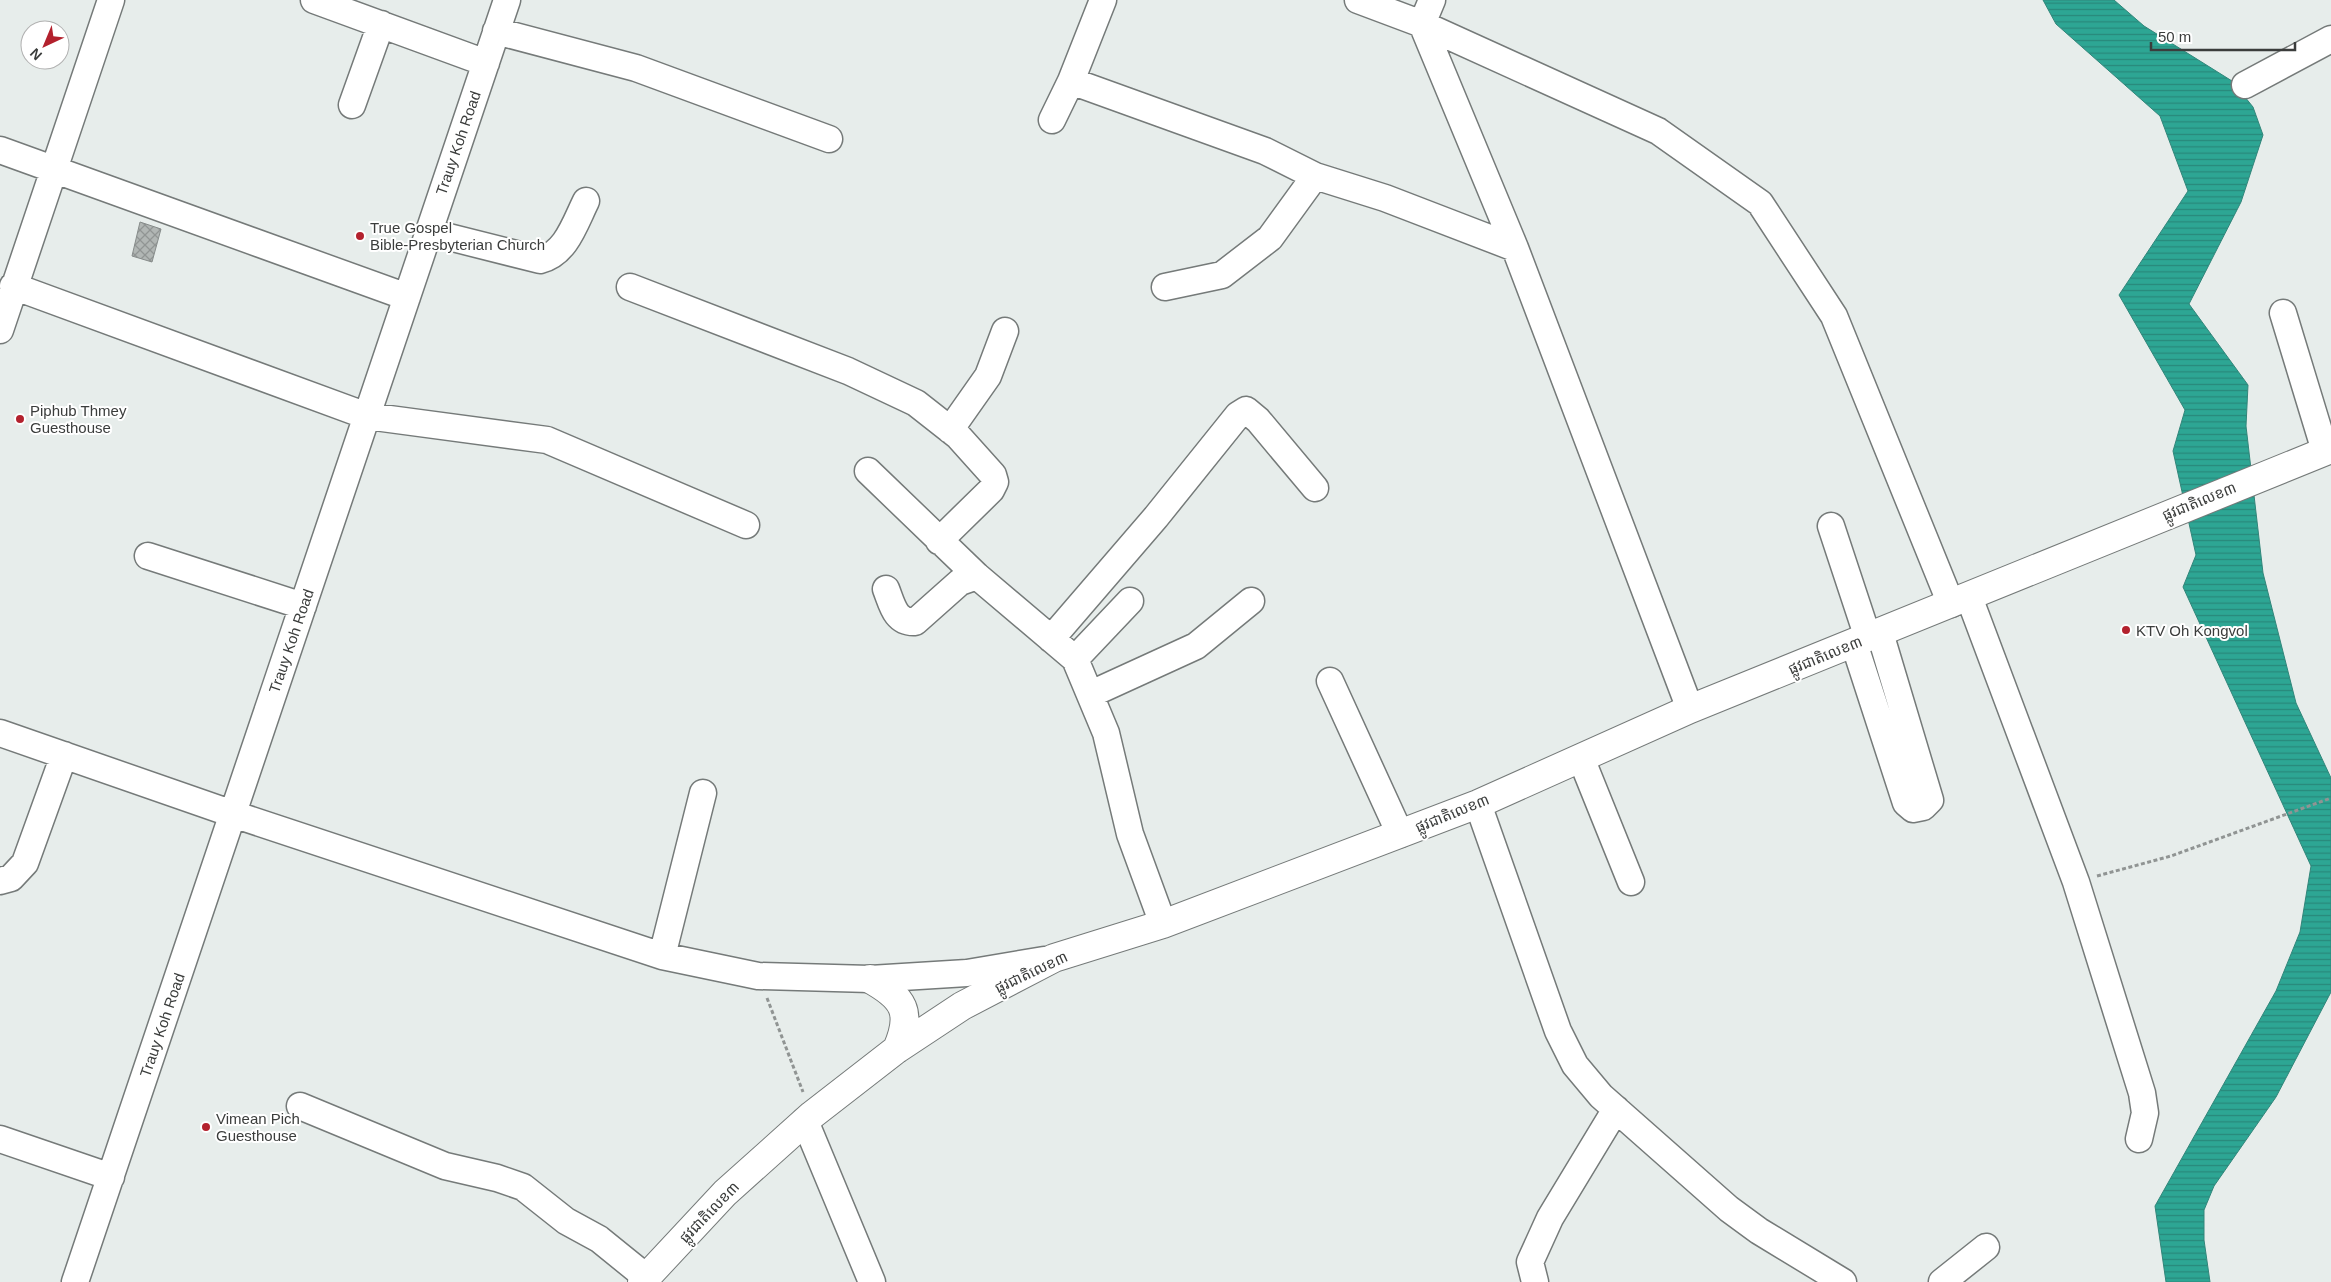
<svg xmlns="http://www.w3.org/2000/svg" width="2331" height="1282" viewBox="0 0 2331 1282" font-family="Helvetica,'Noto Sans Khmer',sans-serif">
<defs>
<pattern id="water-rules" width="6" height="5" patternUnits="userSpaceOnUse" patternTransform="scale(1.25)"><rect width="6" height="5" fill="#2da694"/><path d="M0 2.5h6" fill="none" stroke="#28887a"/></pattern>
<pattern id="building-cross-hatch" width="8" height="8" patternUnits="userSpaceOnUse" patternTransform="scale(1.25)"><rect width="8" height="8" fill="#b1b6b4"/><path d="M0 0l8 8M0 8l8-8" fill="none" stroke="#919594"/></pattern>
</defs>
<rect width="100%" height="100%" fill="#e7edeb"/>
<!-- water -->
<path fill="url(#water-rules)" stroke="#31867a" d="M2043,0H2114L2144,26L2232,81L2253,107L2263,135L2241,202L2189,304L2248,385L2246,426L2263,573L2296,703L2331,778V992L2276,1097L2214,1186L2204,1210V1240L2210,1282H2166L2155,1206L2276,991L2300,932L2311,866L2183,587L2196,555L2173,451L2185,410L2119,295L2188,191L2160,116L2056,24Z"/>
<!-- building -->
<path fill="url(#building-cross-hatch)" stroke="#868b8a" d="M140,222L161,229L152,262L132,256Z"/>
<g fill="none" stroke-linecap="round" stroke-linejoin="round">
<!-- minor casing -->
<g stroke="#757a79" stroke-width="29">
<path id="minor" d="M314,0L486,63
M1358,0L1422,24L1515,248L1690,709
M1432,0L1422,24L1658,131L1760,203L1834,316L1951,604
M496,31L636,68L829,139
M1071,81L1265,151L1315,176L1385,198L1515,248
M2245,85L2331,39
M352,105L381,24
M1052,120L1071,81L1103,0
M0,150L407,297
M429,232L540,260C566,254 575,223 586,201
M13,286L367,416L547,440L746,525
M630,287L848,371L916,403L958,436L993,475L995,482L991,490L939,541
M1165,287L1222,275L1270,238L1315,176
M2283,313L2325,451
M0,330L111,0
M950,430L988,376L1005,331
M868,471L977,576L1075,659L1106,733L1130,834L1163,924
M1831,526L1868,638
M148,556L303,606
M886,589C892,604 895,623 915,622L960,582L977,576
M1969,597L2076,882L2142,1093L2145,1113L2139,1139
M1051,639L1156,517L1238,415L1246,410L1258,420L1315,488
M1854,643L1906,803L1913,809L1923,807L1930,800L1880,633
M1075,659L1130,601
M1330,681L1400,834
M1091,694L1196,646L1251,601
M0,733L233,814L662,956L758,976L870,979L967,973L1044,960
M1581,758L1631,882
M1478,804L1558,1031L1575,1065L1601,1096L1729,1209L1759,1231L1843,1282
M0,881L11,878L25,863L64,755
M662,956L703,793
M300,1106L445,1166L497,1178L523,1187L566,1221L599,1239L646,1277
M805,1121L872,1282
M0,1139L111,1177
M75,1282L507,0
M1535,1282L1530,1262L1550,1218L1616,1109
M1942,1282L1986,1247"/>
</g>
<!-- highway casing -->
<g stroke="#757a79" stroke-width="30">
<path id="highway" d="M870,979C904,998 913,1012 897,1049
M642,1282L725,1193L812,1115L897,1049L962,1006L1054,958L1163,924L1478,804L1690,709L2331,449"/>
</g>
<!-- path -->
<path stroke="#909493" stroke-width="3" stroke-dasharray="4 2.5" stroke-linecap="butt" d="M2097,876L2171,856L2331,798
M767,998L803,1092"/>
<!-- minor -->
<use href="#minor" stroke="#fff" stroke-width="26"/>
<!-- highway -->
<use href="#highway" stroke="#fff" stroke-width="28"/>
</g>
<!-- markers -->
<g fill="#b3212d" stroke="#fff" stroke-width="2">
<circle cx="360" cy="236" r="5"/>
<circle cx="20" cy="419" r="5"/>
<circle cx="2126" cy="630" r="5"/>
<circle cx="206" cy="1127" r="5"/>
</g>
<g text-anchor="middle" dominant-baseline="central" stroke-width="4" stroke-linejoin="round" paint-order="stroke">
<!-- street labels -->
<g font-size="15" fill="#3b3d3c" stroke="#fff">
<text transform="translate(458 143) rotate(-71)">Trauy Koh Road</text>
<text transform="translate(2199 501) rotate(-22)">ផ្លូវជាតិលេខ៣</text>
<text transform="translate(291 641) rotate(-71)">Trauy Koh Road</text>
<text transform="translate(1825 655) rotate(-22)">ផ្លូវជាតិលេខ៣</text>
<text transform="translate(1452 813) rotate(-22)">ផ្លូវជាតិលេខ៣</text>
<text transform="translate(1031 972) rotate(-25)">ផ្លូវជាតិលេខ៣</text>
<text transform="translate(162 1025) rotate(-71)">Trauy Koh Road</text>
<text transform="translate(709 1212) rotate(-46)">ផ្លូវជាតិលេខ៣</text>
</g>
<!-- poi labels -->
<g font-size="15" fill="#3b3d3c" stroke="#fff" text-anchor="start">
<text x="370" y="227">True Gospel<tspan x="370" dy="17">Bible-Presbyterian Church</tspan></text>
<text x="30" y="410">Piphub Thmey<tspan x="30" dy="17">Guesthouse</tspan></text>
<text x="2136" y="630">KTV Oh Kongvol</text>
<text x="216" y="1118">Vimean Pich<tspan x="216" dy="17">Guesthouse</tspan></text>
</g>
</g>
<!-- north arrow -->
<g transform="translate(45 45) rotate(224)"><circle r="24" fill="#ffffff" stroke="#b1b1b1"/>
<path d="M0-4L9 19L0 12L-9 19Z" fill="#b3212d"/>
<text y="-8" font-size="14" font-weight="bold" text-anchor="middle" fill="#3b3d3c">N</text>
</g>
<!-- scale -->
<path d="M2151 42v8h144v-8" fill="none" stroke="#3b3d3c" stroke-width="2.5"/>
<text x="2158" y="42" font-size="15" fill="#3b3d3c" stroke="#ffffff" stroke-width="4" paint-order="stroke">50 m</text>
</svg>
